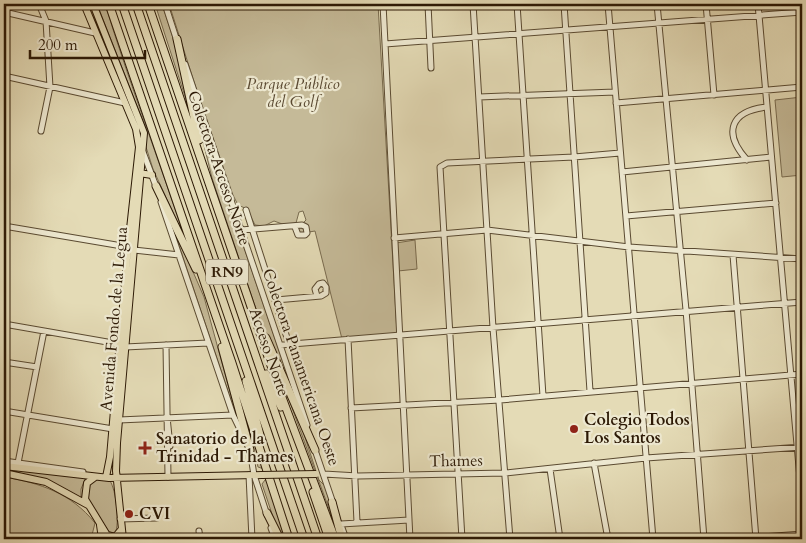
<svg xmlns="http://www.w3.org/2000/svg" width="806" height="543" viewBox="0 0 806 543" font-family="Cardo,serif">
<rect width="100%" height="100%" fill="#e4dbb6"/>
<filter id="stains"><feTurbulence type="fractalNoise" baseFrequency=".004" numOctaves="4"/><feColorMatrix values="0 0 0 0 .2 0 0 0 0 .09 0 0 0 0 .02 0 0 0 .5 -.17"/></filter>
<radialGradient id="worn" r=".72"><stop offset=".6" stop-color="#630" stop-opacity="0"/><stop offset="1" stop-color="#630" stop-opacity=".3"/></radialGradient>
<!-- green -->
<path fill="#c5ba98" stroke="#786a4e" d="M97,4H105C129,82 159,160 185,239L153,169L146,147V129Z
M155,4H162L177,50L192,118Z
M169,4H378L397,333L342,339L315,231L309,232L304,237L296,230L306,220L303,211L299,212L296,223L285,225L274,221L264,226L255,225L247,209L238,205L233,195L208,124H202L300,412L258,315L212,178L190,88L199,113L197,91Z
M802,97V175L782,177L775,100Z
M170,219L204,297L237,418Z
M415,240L417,269L398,271L396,243Z
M274,359L300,422L319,480L325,486L339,536Z
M232,368L264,469L258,467Z
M4,468L86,477L81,489V498C56,482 33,475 4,470Z
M4,477C40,483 71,493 95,523L91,539H4Z
M96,478L110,481C116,489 120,525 115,533L109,532L87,498L86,489Z
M265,480H267L287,539H283L276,526L262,484Z"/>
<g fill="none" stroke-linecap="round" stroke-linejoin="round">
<!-- minor casing -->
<g stroke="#5a4a31" stroke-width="7">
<path id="minor" d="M39,4L46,21L50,87L41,131
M165,4L177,41
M383,4L410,539
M428,4L431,68
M473,4L493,328L510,539
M517,4L543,396
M564,4L590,391
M608,4L653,539
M657,4L686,310L704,539
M706,4L714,95
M758,4L802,501
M4,12L95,33
M385,44L802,12
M185,64L307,425
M4,76L125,103
M479,97L615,92
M616,103L802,87
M143,152L157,189
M747,160C722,132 731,111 767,107
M622,172L771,157
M161,202L233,415L250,450L254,475L267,515
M246,210L289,344
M626,216L776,203
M4,226L128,247L134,250L179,255
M241,230L302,225L306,227L307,233L305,235H298L295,227
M394,238L487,230L629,247L802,259
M733,255L756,539
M276,300L321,296L326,293V287L323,283L319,284L315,289L317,296
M4,324L113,343L125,347L208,343
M348,339L357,522
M166,345L168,477
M280,345L802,302
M4,362L37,367
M351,408L500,400L802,374
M4,411L113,429L119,420L233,415
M167,417L170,446
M314,447L333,503
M4,461L83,472
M18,463L44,331
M594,463L608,539
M550,469L560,539
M324,474L358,476L505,473L646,458L802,447
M249,475L252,539
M120,519L157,518
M341,524L409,520
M341,525L346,539
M271,528L275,539
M199,531L200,539
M265,539L274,538
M462,539L440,167L447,163L574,157L620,153
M734,539L802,534"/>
</g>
<!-- major casing -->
<g stroke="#2c1905" stroke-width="8">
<path id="major" d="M84,4L136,129L139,147L128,247L110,457L106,477
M93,4L144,133L117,443L116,471L123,539
M139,173L152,175
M4,466L109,478
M4,473L46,482L88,505
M95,477L87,483L85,499L107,535L115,537L121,530
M109,478L262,475
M100,525L102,539"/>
</g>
<!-- highway casing -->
<g stroke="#2c1905" stroke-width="9">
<path id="highway" d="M109,4L232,363L289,539
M122,4L304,539
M136,4L318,539
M148,4L280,392L335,539
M177,39L199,140
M156,186L196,269
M266,338L315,450
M222,347L250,450
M266,374L281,407
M246,381L261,439
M313,492L329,539
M332,502L342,539
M267,513L280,539"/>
</g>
<!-- minor -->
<use href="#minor" stroke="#ede8d0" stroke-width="5"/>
<!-- major -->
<use href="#major" stroke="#e4dbb6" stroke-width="6"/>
<!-- highway -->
<use href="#highway" stroke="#e4dbb6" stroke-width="7"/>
<!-- major-bridge casing -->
<g stroke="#2c1905" stroke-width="8" stroke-linecap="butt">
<path id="major-bridge" d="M262,475L316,474"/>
</g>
<!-- major-bridge -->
<use href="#major-bridge" stroke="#e4dbb6" stroke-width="6"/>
</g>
<!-- markers -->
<g fill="#8f2418" stroke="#ede8d0" stroke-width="2">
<circle cx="574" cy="429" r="5"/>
<path d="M142.5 440.5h5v5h5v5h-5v5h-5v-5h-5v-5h5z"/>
<circle cx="129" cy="514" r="5"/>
</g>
<g text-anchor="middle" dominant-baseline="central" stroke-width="4.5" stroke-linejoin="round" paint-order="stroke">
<!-- shield labels -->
<rect fill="#ede8d0" stroke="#665742" stroke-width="1" x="206" y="259.5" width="42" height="25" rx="4"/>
<g font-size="15" font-weight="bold" fill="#2c1905">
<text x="227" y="272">RN9</text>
</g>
<!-- park labels -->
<g font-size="16" font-style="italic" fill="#5a4931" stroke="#ede8d0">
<text x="293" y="84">Parque Público<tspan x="293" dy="18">del Golf</tspan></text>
</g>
<!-- street labels -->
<g font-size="16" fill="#2c1905" stroke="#ede8d0">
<text transform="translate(219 168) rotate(71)">Colectora Acceso Norte</text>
<text transform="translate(114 319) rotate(-85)">Avenida Fondo de la Legua</text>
<text transform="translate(269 352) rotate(71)">Acceso Norte</text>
<text transform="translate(301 367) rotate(71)">Colectora Panamericana Oeste</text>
<text transform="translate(456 461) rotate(-1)">Thames</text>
</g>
<!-- poi labels -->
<g font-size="16" font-weight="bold" fill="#2c1905" stroke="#ede8d0" text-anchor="start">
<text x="584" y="420">Colegio Todos<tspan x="584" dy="18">Los Santos</tspan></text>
<text x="156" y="439">Sanatorio de la<tspan x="156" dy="18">Trinidad - Thames</tspan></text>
<text x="139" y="514">CVI</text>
</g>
</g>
<!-- margin -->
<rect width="806" height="543" fill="none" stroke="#e4dbb6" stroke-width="20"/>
<rect x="5" y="5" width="796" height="533" fill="none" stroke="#2c1905" stroke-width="2.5"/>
<rect x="10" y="10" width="786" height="523" fill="none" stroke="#2c1905"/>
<!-- scale -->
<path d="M30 50v8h115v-8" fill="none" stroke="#2c1905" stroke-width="2.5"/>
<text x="38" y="50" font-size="15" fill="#2c1905" stroke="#ede8d0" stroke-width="4" paint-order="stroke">200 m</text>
<rect width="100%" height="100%" filter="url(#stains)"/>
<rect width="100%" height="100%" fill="url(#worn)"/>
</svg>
